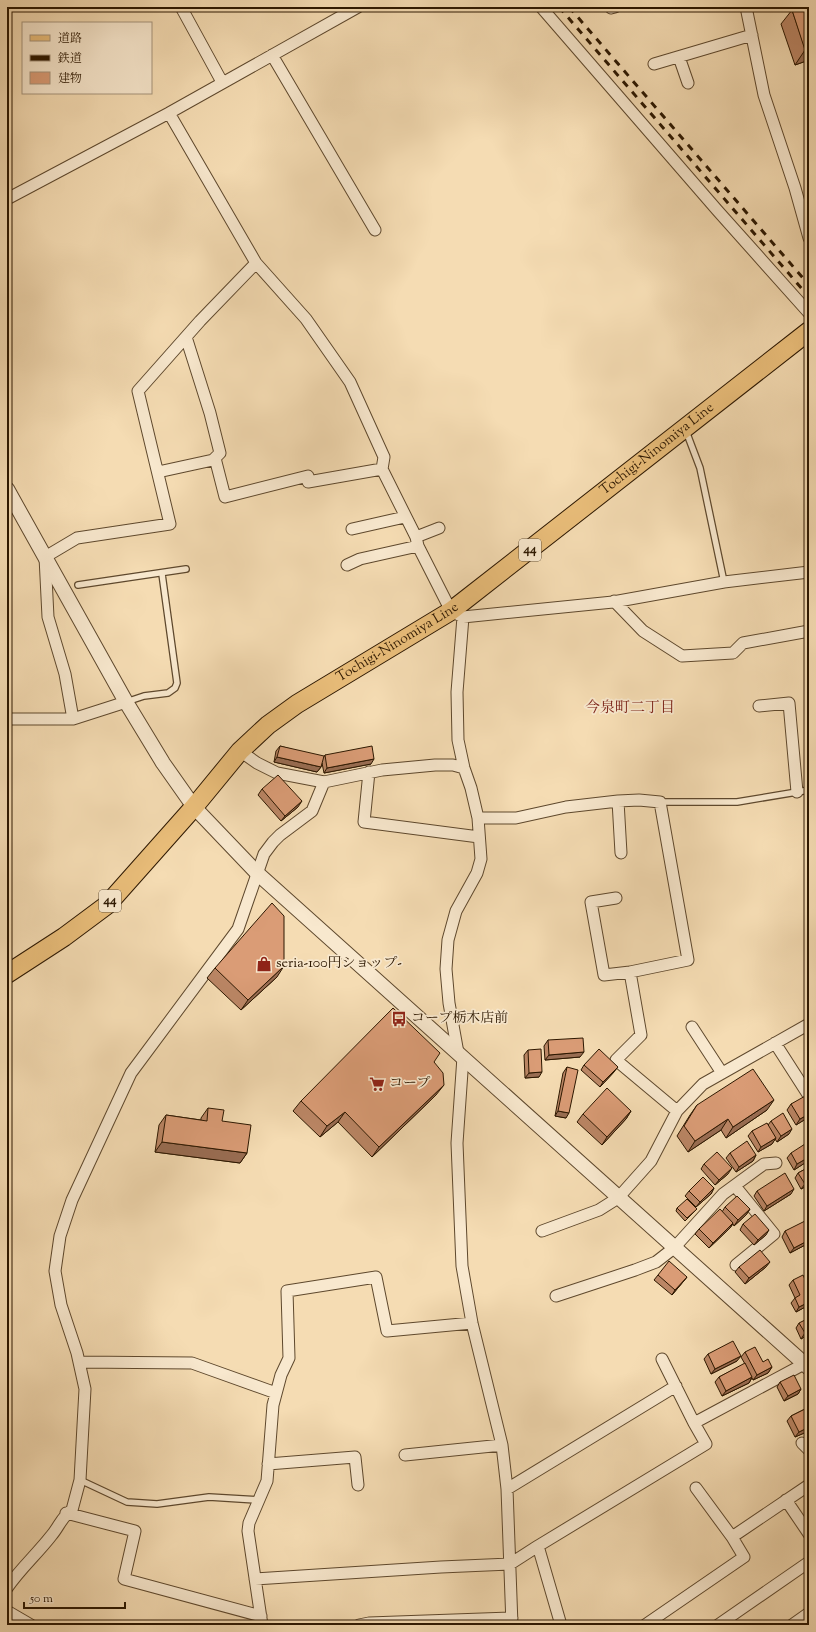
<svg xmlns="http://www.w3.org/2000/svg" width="816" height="1632" viewBox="0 0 816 1632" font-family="'Sorts Mill Goudy','Noto Serif JP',serif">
<rect width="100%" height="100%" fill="#f5dcb3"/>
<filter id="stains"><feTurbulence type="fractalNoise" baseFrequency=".005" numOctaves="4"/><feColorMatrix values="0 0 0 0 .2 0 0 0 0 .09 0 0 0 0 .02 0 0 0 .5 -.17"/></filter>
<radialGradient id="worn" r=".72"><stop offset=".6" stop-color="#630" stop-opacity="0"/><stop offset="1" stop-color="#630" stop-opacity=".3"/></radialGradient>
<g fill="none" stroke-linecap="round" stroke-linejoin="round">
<!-- service casing -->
<g stroke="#5e482d" stroke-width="8">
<path id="service" d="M686,431L700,468L724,582
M78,585L186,569
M126,702L144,696L168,693L175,688L177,683L162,574
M660,802H737L809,790
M80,1480L127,1502L157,1504L209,1497L258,1500"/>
</g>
<!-- minor casing -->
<g stroke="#5e482d" stroke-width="13">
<path id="minor" d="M181,7L222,82
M541,7L717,210L809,313
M746,7L764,95L795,188L809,238
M611,8L615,7
M272,55L375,230
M679,57L688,83
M654,64L752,35
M7,199L169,113L358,7
M256,263L306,319L350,382L384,457L382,469L416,537L418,546L451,611L463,617L613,602L724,582L809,572
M215,458L225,497L308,476V482L382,469
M158,472L213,460L220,453L210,413L186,337
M352,529L405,517
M416,537L439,528
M347,565L360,559L418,546
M614,601L643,631L682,656L733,653L743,643L809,631
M463,617L457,692L458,740L464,768L471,788L478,818H516L566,807L618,801L639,800L660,802L688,960L630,972L604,975L591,902L616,898
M759,706L789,703L797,792
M7,719H73L126,702
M73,719L65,674L48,617L45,557L77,538L170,524L138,391L200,321L256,263L169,113
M240,751L257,763L277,773L324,782L382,770L435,765H453L464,768
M369,772L364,822L479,837
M618,801L621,853
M692,1027L722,1073
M775,1043L809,1096
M458,1053L449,1003L446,969L448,940L456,911L477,873L481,859L478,818
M463,1057L457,1143L462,1266L472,1323L502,1445L507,1489L512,1625
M677,1111L703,1084L809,1024
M735,1186L774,1234L736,1265
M542,1231L599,1210L618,1198L651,1161L677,1111L616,1060L641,1035L630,972
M556,1296L635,1270L656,1262L674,1248L723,1194L764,1164L776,1163
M79,1362L192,1363L276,1393
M694,1423L804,1364
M802,1443L809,1450
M405,1455L502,1445
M268,1464L355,1457L358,1485
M507,1489L676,1386
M786,1500L809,1534
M66,1513L135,1531L124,1579L261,1616
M732,1537L809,1485
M538,1546L561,1625
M255,1579L441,1567L510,1564L538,1546L706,1444L694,1423L662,1359
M7,1588C20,1569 37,1554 51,1536C59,1527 62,1516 72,1510L80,1480L85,1389L77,1353L61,1305L55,1271L60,1236L72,1200L131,1073L238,929L264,854L273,842L280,835L312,811L324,782
M7,1611L31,1625
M262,1625L248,1531L249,1523L267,1481L273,1405L281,1375L289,1358L287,1291L376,1277L387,1331L472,1323
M359,1625L369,1623L512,1618
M645,1625L744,1557L732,1537L696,1488
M718,1625L809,1562
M792,1625L809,1613"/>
</g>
<!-- tertiary casing -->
<g stroke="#5e482d" stroke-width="16">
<path id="tertiary" d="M7,489L126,702L163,763L194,807L257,873L809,1368"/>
</g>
<!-- primary casing -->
<g stroke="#2c1700" stroke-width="20">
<g id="primary">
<path id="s1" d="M7,974L64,937L107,905L194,807L240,751L268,725L297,704L451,611L809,331"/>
</g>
</g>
<!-- service -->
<use href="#service" stroke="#f8e8ce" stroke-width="5.5"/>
<!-- minor -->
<use href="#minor" stroke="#f8e8ce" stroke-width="11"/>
<!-- tertiary -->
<use href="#tertiary" stroke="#f8e8ce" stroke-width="14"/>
<!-- primary -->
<use href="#primary" stroke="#eabe7a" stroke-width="18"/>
<!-- rail -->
<path stroke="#2c1700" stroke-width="3" stroke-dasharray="7 7" stroke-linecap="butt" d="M559,7L809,297
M569,7L809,285"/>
</g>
<!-- wall -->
<path fill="#bb8665" stroke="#2c1700" d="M792,10L809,60L795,65L781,24Z
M280,746L323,758L325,755L371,764L324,773L322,763L321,767L317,772L274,762L276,751Z
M262,789L298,807L281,821L258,795Z
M215,968L277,977L241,1010L207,978Z
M548,1040L580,1057L545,1060L544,1046Z
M528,1050L539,1077L525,1078L524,1055Z
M434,1062L436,1095L372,1157L338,1122L320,1137L293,1111L301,1101Z
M584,1065L614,1072L600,1087L581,1070Z
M567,1067L566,1118L555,1116L563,1073Z
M809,1099V1117L796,1125L787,1110L791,1104Z
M697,1105L767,1110L726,1138L721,1130L688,1152L677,1136L690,1115Z
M208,1108L222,1121L247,1153L240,1163L155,1152L159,1125L166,1115L201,1120V1118Z
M631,1111L626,1119L602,1145L577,1122L583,1114Z
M771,1121L789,1134L777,1142L775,1139L772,1144L758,1152L748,1136L752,1131L768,1125Z
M730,1153L756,1155L753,1161L736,1172L726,1158Z
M791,1153L808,1161L794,1170L787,1158Z
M704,1164L728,1174L715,1185L701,1169Z
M809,1167V1185L801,1189L795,1178L798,1173Z
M714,1188L711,1194L696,1207L685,1196L689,1191Z
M757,1191L791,1194L764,1211L754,1196Z
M725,1207L750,1209L746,1215L734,1226L733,1224L730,1228L709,1248L695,1234L699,1229L722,1212Z
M677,1208L697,1209L685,1221L676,1211Z
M743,1224L766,1235L754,1245L740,1230Z
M809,1224V1243L790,1253L782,1237L785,1231Z
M739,1267H766L745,1284L735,1272Z
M658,1275L687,1277L672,1295L654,1280Z
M793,1280L809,1288V1305L796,1312L791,1303L795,1298L789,1285Z
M799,1323L809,1334L801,1339L796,1328Z
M745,1352L772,1367L768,1373L753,1380L752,1378L749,1383L722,1396L715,1382L719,1377L745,1364L741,1357Z
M708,1354L737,1361L711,1374L704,1359Z
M780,1382L801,1389L798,1394L784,1401L777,1387Z
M809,1407V1431L795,1437L787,1421L791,1416Z"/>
<!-- shaded-wall -->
<path fill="#996d53" stroke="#2c1700" d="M809,49V60L795,65L805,50Z
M277,757L321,767L317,772L274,762Z
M374,759L371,764L324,773L327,768Z
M302,801L298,807L281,821L285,816Z
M284,966L277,977L241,1010L248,1000Z
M584,1052L580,1057L545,1060L549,1055Z
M618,1067L614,1072L600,1087L603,1082Z
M542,1072L539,1077L525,1078L529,1073Z
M444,1085L436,1095L372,1157L379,1147Z
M774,1100L767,1110L726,1138L733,1127Z
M558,1111L569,1113L566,1118L555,1116Z
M631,1111L626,1119L602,1145L607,1137Z
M345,1112L338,1122L320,1137L327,1126Z
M809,1114V1117L796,1125L800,1119Z
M728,1119L721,1130L688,1152L695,1141Z
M792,1129L789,1134L777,1142L781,1136Z
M776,1138L772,1144L758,1152L761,1147Z
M162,1142L247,1153L240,1163L155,1152Z
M756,1155L753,1161L736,1172L739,1167Z
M809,1157L808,1161L794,1170L797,1164Z
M732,1168L728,1174L715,1185L719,1180Z
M809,1182V1185L801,1189L805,1184Z
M714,1188L711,1194L696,1207L700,1202Z
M794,1189L791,1194L764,1211L767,1206Z
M750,1209L746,1215L734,1226L738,1220Z
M733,1223L730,1228L709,1248L713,1243Z
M769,1230L766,1235L754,1245L758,1240Z
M809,1240V1243L790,1253L794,1248Z
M770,1262L766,1267L745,1284L749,1278Z
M687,1277L683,1282L672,1295L675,1290Z
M809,1302V1305L796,1312L799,1307Z
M809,1331V1334L801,1339L805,1333Z
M741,1356L737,1361L711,1374L715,1369Z
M772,1367L768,1373L753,1380L757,1375Z
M752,1377L749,1383L722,1396L726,1391Z
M801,1389L798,1394L784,1401L788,1396Z
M809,1427V1431L795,1437L799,1432Z"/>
<!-- building -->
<path fill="#da9c76" stroke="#2c1700" d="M799,7H809V49L805,50L792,10Z
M280,746L324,756L321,767L277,757Z
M372,746L374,759L327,768L325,755Z
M278,775L302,801L285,816L262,789Z
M272,903L284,916V966L248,1000L215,968Z
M393,1008L440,1053L434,1062L443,1073L444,1085L379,1147L345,1112L327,1126L301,1101Z
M583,1038L584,1052L549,1055L548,1040Z
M541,1049L542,1072L529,1073L528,1050Z
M599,1049L618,1067L603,1082L584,1065Z
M567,1067L578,1070L569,1113L558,1111Z
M753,1069L774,1100L733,1127L728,1119L695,1141L684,1126L697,1105Z
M607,1088L631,1111L607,1137L583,1114Z
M807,1095L809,1099V1114L800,1119L791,1104Z
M208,1108L224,1110L222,1121L251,1125L247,1153L162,1142L166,1115L207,1121Z
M783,1113L792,1129L781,1136L771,1121Z
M767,1123L776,1138L761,1147L752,1131Z
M747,1141L756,1155L739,1167L730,1153Z
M805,1144L809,1151V1157L797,1164L791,1153Z
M717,1152L732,1168L719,1180L704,1164Z
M809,1167V1182L805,1184L798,1173Z
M785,1173L794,1189L767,1206L757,1191Z
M703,1177L714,1188L700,1202L689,1191Z
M737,1196L750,1209L738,1220L725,1207Z
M687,1199L697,1209L687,1218L677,1208Z
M720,1209L733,1223L713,1243L699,1229Z
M755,1214L769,1230L758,1240L743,1224Z
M807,1220L809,1224V1240L794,1248L785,1231Z
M760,1250L770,1262L749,1278L739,1267Z
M669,1261L687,1277L675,1290L658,1275Z
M803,1275L809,1288V1302L799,1307L795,1298L800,1295L793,1280Z
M809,1318V1331L805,1333L799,1323Z
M733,1341L741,1356L715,1369L708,1354Z
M755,1347L763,1362L768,1359L772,1367L757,1375L745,1352Z
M745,1363L752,1377L726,1391L719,1377Z
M794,1375L801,1389L788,1396L780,1382Z
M809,1407V1427L799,1432L791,1416Z"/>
<!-- icons -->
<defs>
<g id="shop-bare" transform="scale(1.2)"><path d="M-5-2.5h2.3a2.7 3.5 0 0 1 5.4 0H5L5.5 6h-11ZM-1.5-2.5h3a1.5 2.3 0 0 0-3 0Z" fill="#8f2418" stroke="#f8e8ce" stroke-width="2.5" paint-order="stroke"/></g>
<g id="bus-bare" transform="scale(1.2)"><path d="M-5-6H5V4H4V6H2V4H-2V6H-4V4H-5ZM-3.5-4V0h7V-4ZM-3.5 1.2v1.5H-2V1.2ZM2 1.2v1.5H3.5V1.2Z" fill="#8f2418" stroke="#f8e8ce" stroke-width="2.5" paint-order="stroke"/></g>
<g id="supermarket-bare" transform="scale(1.2)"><path d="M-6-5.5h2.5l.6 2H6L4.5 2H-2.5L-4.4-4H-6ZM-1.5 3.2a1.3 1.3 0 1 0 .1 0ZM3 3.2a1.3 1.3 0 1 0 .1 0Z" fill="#8f2418" stroke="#f8e8ce" stroke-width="2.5" paint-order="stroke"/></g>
</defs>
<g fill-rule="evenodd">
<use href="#shop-bare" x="264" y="964"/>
<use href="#bus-bare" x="399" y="1019"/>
<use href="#supermarket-bare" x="377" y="1084"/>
</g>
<g text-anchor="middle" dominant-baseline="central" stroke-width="3.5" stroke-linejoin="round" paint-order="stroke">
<!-- shield labels -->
<g fill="#f8e8ce" stroke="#69563e" stroke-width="1">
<rect x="519" y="539" width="22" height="22" rx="3"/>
<rect x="99" y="890" width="22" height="22" rx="3"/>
</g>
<g font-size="13" font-weight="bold" fill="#2c1700">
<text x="530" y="550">44</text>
<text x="110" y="901">44</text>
</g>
<!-- street labels -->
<g font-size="14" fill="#2c1700" stroke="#f8e8ce">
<text stroke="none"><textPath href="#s1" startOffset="841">Tochigi-Ninomiya Line</textPath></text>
<text stroke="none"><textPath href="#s1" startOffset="517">Tochigi-Ninomiya Line</textPath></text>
</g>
<!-- poi labels -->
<g font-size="14" fill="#2c1700" stroke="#f8e8ce" text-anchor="start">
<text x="276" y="964">seria-100円ショップ-</text>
<text x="411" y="1019">コープ栃木店前</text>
<text x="389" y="1084">コープ</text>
</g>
<!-- neighbourhood labels -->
<g font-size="15" fill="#7a1f14" stroke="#f8e8ce">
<text x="630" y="708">今泉町二丁目</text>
</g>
</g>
<!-- margin -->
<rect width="816" height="1632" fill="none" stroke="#f5dcb3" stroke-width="24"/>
<rect x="8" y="8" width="800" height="1616" fill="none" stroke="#2c1700" stroke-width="2"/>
<rect x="12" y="12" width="792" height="1608" fill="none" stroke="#2c1700"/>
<!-- legend -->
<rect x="22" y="22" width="130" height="72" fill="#f8e8ce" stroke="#a6947c"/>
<rect x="30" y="35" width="20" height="6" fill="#eabe7a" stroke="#a6947c"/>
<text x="58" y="42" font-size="12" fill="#2c1700">道路</text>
<rect x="30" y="55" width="20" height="6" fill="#2c1700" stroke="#a6947c"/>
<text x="58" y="62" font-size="12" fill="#2c1700">鉄道</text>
<rect x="30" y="72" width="20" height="12" fill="#da9c76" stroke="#a6947c"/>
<text x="58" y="82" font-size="12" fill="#2c1700">建物</text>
<!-- scale -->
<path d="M24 1602v6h101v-6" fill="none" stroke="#2c1700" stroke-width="2"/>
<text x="30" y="1602" font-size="12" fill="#2c1700" stroke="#f8e8ce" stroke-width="3" paint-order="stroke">50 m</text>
<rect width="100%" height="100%" filter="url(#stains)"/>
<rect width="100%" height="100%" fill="url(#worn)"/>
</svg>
